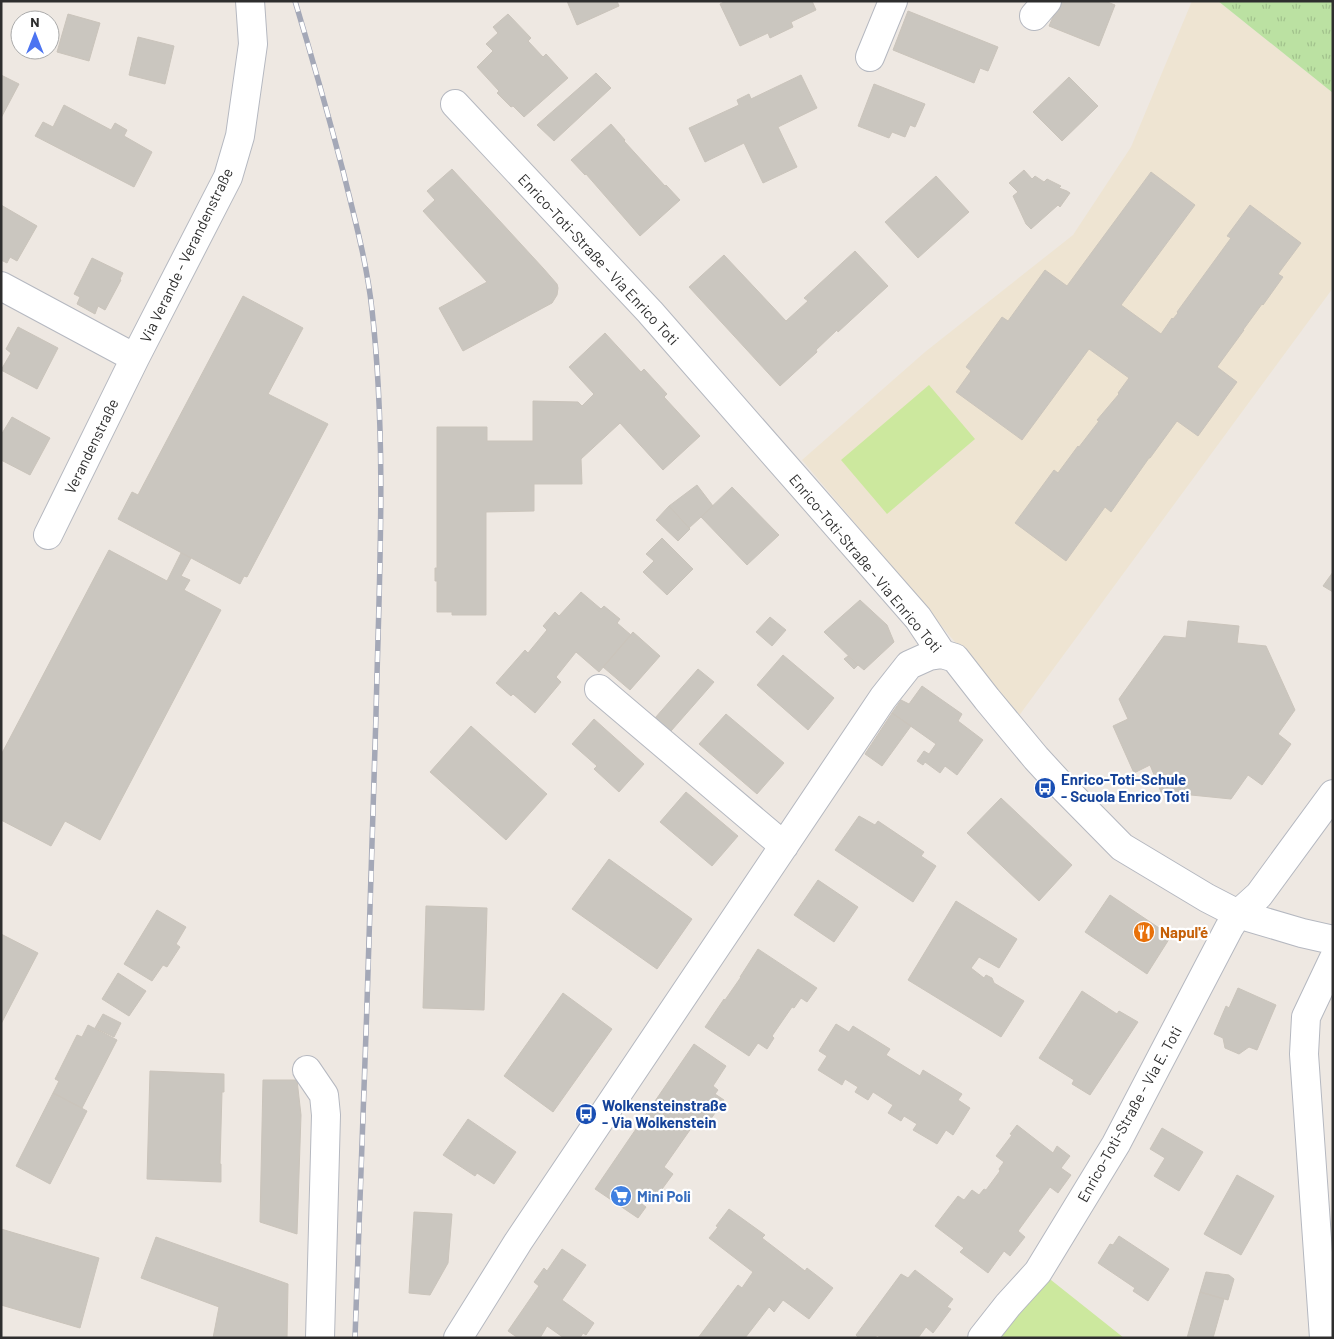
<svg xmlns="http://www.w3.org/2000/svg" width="1334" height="1339" viewBox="0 0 1334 1339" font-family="Barlow,sans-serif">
<defs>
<pattern id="park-tufts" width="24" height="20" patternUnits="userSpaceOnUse" patternTransform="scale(1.25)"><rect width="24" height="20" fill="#bbe1a2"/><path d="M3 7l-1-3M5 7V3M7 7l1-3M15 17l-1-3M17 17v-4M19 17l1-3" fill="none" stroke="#a1c18c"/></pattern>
</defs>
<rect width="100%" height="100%" fill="#eee8e2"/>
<!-- education -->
<path fill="#eee4d2" d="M1192,1H1218L1333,93V288L1018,717L802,460L925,352L1073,235L1131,147Z"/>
<!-- park -->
<path fill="url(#park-tufts)" d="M1218,1H1333V93Z"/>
<!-- pitch -->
<path fill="#cce89e" d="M929,385L975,439L887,514L841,460Z
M1046,1276L1124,1338H998Z"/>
<!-- building -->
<path fill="#cac6bf" stroke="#cac4bb" d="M567,1H617L619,6L577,25Z
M726,1H812L816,10L791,22L793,27L770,38L768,33L740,46L720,4Z
M1060,1H1105L1115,5L1099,46L1049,26Z
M908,11L998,47L988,71L980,68L974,83L893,50Z
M68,14L100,23L89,61L57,52Z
M508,14L531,38L528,41L543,57L546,54L568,78L524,117L513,106L511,107L497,93L499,91L477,67L493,51L486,44L498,33L493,27Z
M138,37L174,46L165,84L129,75Z
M596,73L611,88L554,141L537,125Z
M1,75L19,84L1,118Z
M801,75L817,108L778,127L797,167L763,183L744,143L705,162L689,128L739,105L737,100L749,94L751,99Z
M1069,77L1098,106L1062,141L1033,112Z
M874,84L925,104L915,127L910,125L905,137L892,132L889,138L858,126Z
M64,105L111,130L115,123L127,130L124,136L152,152L134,187L35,136L43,122L53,127Z
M611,124L625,140L624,141L665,186L666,185L680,200L640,236L586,174L585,175L571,160Z
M452,169L543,268L557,284L558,288L557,295L552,303L463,351L439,308L487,282L423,211L435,200L427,191Z
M1024,170L1032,179L1035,176L1044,182L1047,179L1061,186L1059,188L1067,191L1070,193L1060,207L1058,205L1031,229L1026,224L1013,196L1018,192L1009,183Z
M1151,172L1195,205L1121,305L1161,334L1172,318L1173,319L1178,313L1177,312L1231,238L1227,236L1250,205L1301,243L1278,274L1283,277L1263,305L1262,304L1243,330H1244L1217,367L1237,382L1198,436L1177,421L1150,458H1149L1111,512L1105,507L1066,561L1015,523L1054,470L1058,473L1078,446L1079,447L1099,421L1097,420L1119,394L1118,393L1129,378L1089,349L1022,440L956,392L971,371L966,367L1002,317L1008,321L1045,270L1067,286Z
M936,176L969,212L918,258L885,222Z
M1,205L37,226L17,261L10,257L7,263L1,260Z
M855,251L888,286L838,332L837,330L816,350L817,352L780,386L689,287L724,255L786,321L808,301L804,298Z
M92,258L123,273L120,279L121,280L105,310L98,306L95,314L77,304L80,297L74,294Z
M243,296L303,328L268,394L328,424L247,577L244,576L240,584L118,519L132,492L138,495Z
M18,327L58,348L37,389L1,370L11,353L6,349Z
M605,333L641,372L644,369L667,394L664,397L700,436L663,470L620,423L581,459L582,484H534V511L486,512V615H452V612H437V581H435V568H437V427H487V441H533V401L578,402L582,406L594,394L569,367Z
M12,417L50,438L30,475L1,460V435Z
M697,485L713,506L689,528L669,506Z
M732,487L779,535L747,565L701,517Z
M669,506L690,529L678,541L656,520Z
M662,538L693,569L667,595L643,572L654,561L646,554Z
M109,550L167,581L181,553L191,558L181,576L190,580L184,590L221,610L100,840L65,821L51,846L1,820V755Z
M1333,572V592L1323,586Z
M581,592L601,609L604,606L620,619L617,623L631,635L599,672L576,652L556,677L561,682L535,713L513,694L511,696L496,683L525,650L528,653L547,630L543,626L555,612L559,616Z
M860,600L887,625L894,642L864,670L858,665L824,632Z
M770,617L786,630L772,646L756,632Z
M1188,621L1239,626L1237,643L1266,646L1295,710L1278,734L1291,744L1277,764L1262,785L1248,775L1231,799L1161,792L1150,765L1134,773L1113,726L1128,719L1119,699L1164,636L1186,638Z
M633,632L660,656L630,690L603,667Z
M783,655L834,698L808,730L757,685Z
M848,656L858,665L854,669L844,659Z
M698,669L714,682L664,739L648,726Z
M922,686L962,714L958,721L983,740L957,775L945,766L940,773L925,762L923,765L917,761L924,751L929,754L936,744L892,713L901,700L909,704Z
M892,713L911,726L882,766L865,754Z
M726,714L784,763L757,794L699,744Z
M594,719L644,764L619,792L594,769L597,766L572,744Z
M471,726L547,794L506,840L430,772Z
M686,792L738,836L712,866L660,822Z
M1001,798L1072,865L1039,901L967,833Z
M859,816L875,825L878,821L924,852L921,856L936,866L913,902L835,850Z
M609,859L692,919L657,969L572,909Z
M818,880L858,907L834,942L794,915Z
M1110,895L1171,936L1147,974L1085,932Z
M956,901L1017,939L999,968L979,957L971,968L984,978L986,975L992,978L994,983L1024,1001L1001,1037L908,980Z
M426,906L487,908L484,1010L423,1008Z
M157,910L186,927L176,944L180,947L167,967L163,965L152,981L124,964Z
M1,934L38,953L1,1024Z
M758,949L817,988L807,1002L801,998L794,1008L792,1007L772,1036L774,1038L767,1049L758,1043L749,1056L705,1027L724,999L725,1000L741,977H740Z
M118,973L146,991L129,1016L102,999Z
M1238,988L1276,1005L1257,1050L1249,1047L1239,1054L1225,1048L1223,1038L1214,1034L1226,1006L1229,1008Z
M1082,991L1117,1014L1119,1011L1138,1022L1090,1095L1072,1084L1074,1080L1039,1058Z
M563,993L612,1029L553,1112L504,1076Z
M103,1014L121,1023L114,1037L95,1028Z
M836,1024L849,1032L853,1026L890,1049L886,1055L920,1076L923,1070L962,1094L958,1100L970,1108L953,1135L946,1130L937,1144L913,1130L917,1124L904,1116L901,1121L888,1113L893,1105L873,1092L868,1100L855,1092L858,1087L845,1079L842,1085L818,1070L827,1056L819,1051Z
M88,1025L117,1040L82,1108L53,1093L59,1081L55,1079L77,1035L82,1037Z
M694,1044L726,1066L713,1086L718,1090L715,1094L724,1100L708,1123L699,1117L664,1167L673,1174L657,1196L649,1190L646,1195L641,1191L635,1199L646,1207L638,1218L595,1189Z
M150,1071L224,1074V1092H222L220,1164H221V1182L147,1179Z
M263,1080H297L301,1115L297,1234L260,1222Z
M53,1093L87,1111L50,1184L16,1166Z
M468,1119L516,1152L494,1184L477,1173L475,1176L443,1155Z
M1017,1125L1053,1153L1057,1146L1070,1156L1061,1168L1071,1175L1058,1193L1050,1187L1018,1231L1025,1237L1010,1256L1004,1251L988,1273L960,1252L964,1248L935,1226L958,1196L964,1200L972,1190L979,1195L984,1189L986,1190L1000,1171L999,1169L1004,1162L996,1156L1012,1135L1010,1134Z
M1162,1128L1203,1152L1179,1191L1154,1176L1165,1158L1150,1149Z
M1237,1175L1274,1196L1241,1255L1204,1234Z
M729,1209L765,1235L762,1238L792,1261L805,1271L807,1268L833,1288L809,1319L783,1300L774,1312L769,1307L745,1338H698L738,1285L742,1288L753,1272L709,1238L718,1227L716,1226Z
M414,1212L452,1214L448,1263L430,1295L409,1293Z
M1,1229L99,1258L80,1328L1,1305Z
M1119,1236L1169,1269L1148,1301L1133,1291L1135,1288L1098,1263L1110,1244L1113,1245Z
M156,1237L288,1284L287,1338H213L219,1307L141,1278Z
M562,1249L586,1265L562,1300L594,1323L586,1335L583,1333L580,1338H564L547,1326L540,1338H518L508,1331L539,1286L534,1282L544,1268L547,1271Z
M915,1270L953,1299L947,1307L951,1309L933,1333L926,1327L918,1338H881L877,1335L875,1338H859L856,1335L901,1274L908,1278Z
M1206,1272L1229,1275L1234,1279L1228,1300L1200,1292Z
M1200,1292L1224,1299L1213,1338H1187Z"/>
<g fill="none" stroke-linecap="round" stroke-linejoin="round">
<!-- minor casing -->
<g stroke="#b5b8c0" stroke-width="30">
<path id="minor" d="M1034,16L1047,1
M870,57L893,1
M455,104L650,312L918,618L942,654L955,658L987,699L1036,758L1059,783L1122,847L1207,898L1238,914L1302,933L1333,940
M1,286L135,358
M48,535L135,358L228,177L240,136L253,44L250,1
M599,689L784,846
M307,1070L324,1095L326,1115L320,1338
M458,1338L518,1242L883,698L909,665L929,656L942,654
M982,1338L1008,1305L1038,1272L1116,1144L1229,928L1238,914L1259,895L1333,794
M1324,1338L1304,1054L1306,1017L1333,960"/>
</g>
<!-- minor -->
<use href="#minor" stroke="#fff" stroke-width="28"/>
<!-- rail casing -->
<g stroke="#a4a8b7" stroke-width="5.5">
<path id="rail" d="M295,1C312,57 328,114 343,171C354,216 367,263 372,310C387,444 379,580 376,715C370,923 363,1130 355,1338"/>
</g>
<!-- rail -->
<use href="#rail" stroke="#fff" stroke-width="4" stroke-dasharray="11" stroke-linecap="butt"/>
</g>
<!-- icons -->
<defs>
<g id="bus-disc" transform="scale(1.125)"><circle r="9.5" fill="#1a4fb4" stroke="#fff"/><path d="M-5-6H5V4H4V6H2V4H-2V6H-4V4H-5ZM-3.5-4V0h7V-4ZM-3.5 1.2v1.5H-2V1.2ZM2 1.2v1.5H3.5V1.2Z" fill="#fff"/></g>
<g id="restaurant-disc" transform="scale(1.125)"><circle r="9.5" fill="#e8710a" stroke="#fff"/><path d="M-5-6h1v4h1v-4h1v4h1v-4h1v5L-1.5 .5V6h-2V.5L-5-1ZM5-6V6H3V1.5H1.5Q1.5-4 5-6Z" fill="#fff"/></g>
<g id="supermarket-disc" transform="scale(1.125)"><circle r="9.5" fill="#3f7fe0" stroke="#fff"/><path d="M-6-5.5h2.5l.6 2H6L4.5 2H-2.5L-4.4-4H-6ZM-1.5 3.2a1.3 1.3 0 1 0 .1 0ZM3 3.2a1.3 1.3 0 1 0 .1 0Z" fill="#fff"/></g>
</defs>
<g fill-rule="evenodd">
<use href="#bus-disc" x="1045" y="788"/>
<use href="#restaurant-disc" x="1144" y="932"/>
<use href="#bus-disc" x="586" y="1114"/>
<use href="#supermarket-disc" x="621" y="1196"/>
</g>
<g text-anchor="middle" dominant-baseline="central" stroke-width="4.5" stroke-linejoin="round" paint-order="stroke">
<!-- street labels -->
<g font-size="15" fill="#2e2e2e" stroke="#fff">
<text transform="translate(186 255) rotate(-64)">Via Verande - Verandenstraße</text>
<text transform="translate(599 259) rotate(47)">Enrico-Toti-Straße - Via Enrico Toti</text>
<text transform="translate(91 446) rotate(-64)">Verandenstraße</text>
<text transform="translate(866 563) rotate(50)">Enrico-Toti-Straße - Via Enrico Toti</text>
<text transform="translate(1129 1114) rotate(-61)">Enrico-Toti-Straße - Via E. Toti</text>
</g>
<!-- transit labels -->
<g font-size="15" font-weight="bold" fill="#164399" stroke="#fff" text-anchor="start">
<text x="1061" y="779">Enrico-Toti-Schule<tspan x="1061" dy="17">- Scuola Enrico Toti</tspan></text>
<text x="602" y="1105">Wolkensteinstraße<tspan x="602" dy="17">- Via Wolkenstein</tspan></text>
</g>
<!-- food labels -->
<g font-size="15" font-weight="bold" fill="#c56008" stroke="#fff" text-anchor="start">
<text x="1160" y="932">Napul'é</text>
</g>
<!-- shop labels -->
<g font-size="15" font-weight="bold" fill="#366cbe" stroke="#fff" text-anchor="start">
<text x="637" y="1196">Mini Poli</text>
</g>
</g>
<!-- border -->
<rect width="1334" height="1339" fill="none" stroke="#2e2e2e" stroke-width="5"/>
<!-- north arrow -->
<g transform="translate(35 35)"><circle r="24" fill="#ffffff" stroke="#ababab"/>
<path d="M0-4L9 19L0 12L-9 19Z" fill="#4c74f1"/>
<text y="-8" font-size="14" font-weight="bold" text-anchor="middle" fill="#2e2e2e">N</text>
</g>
</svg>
